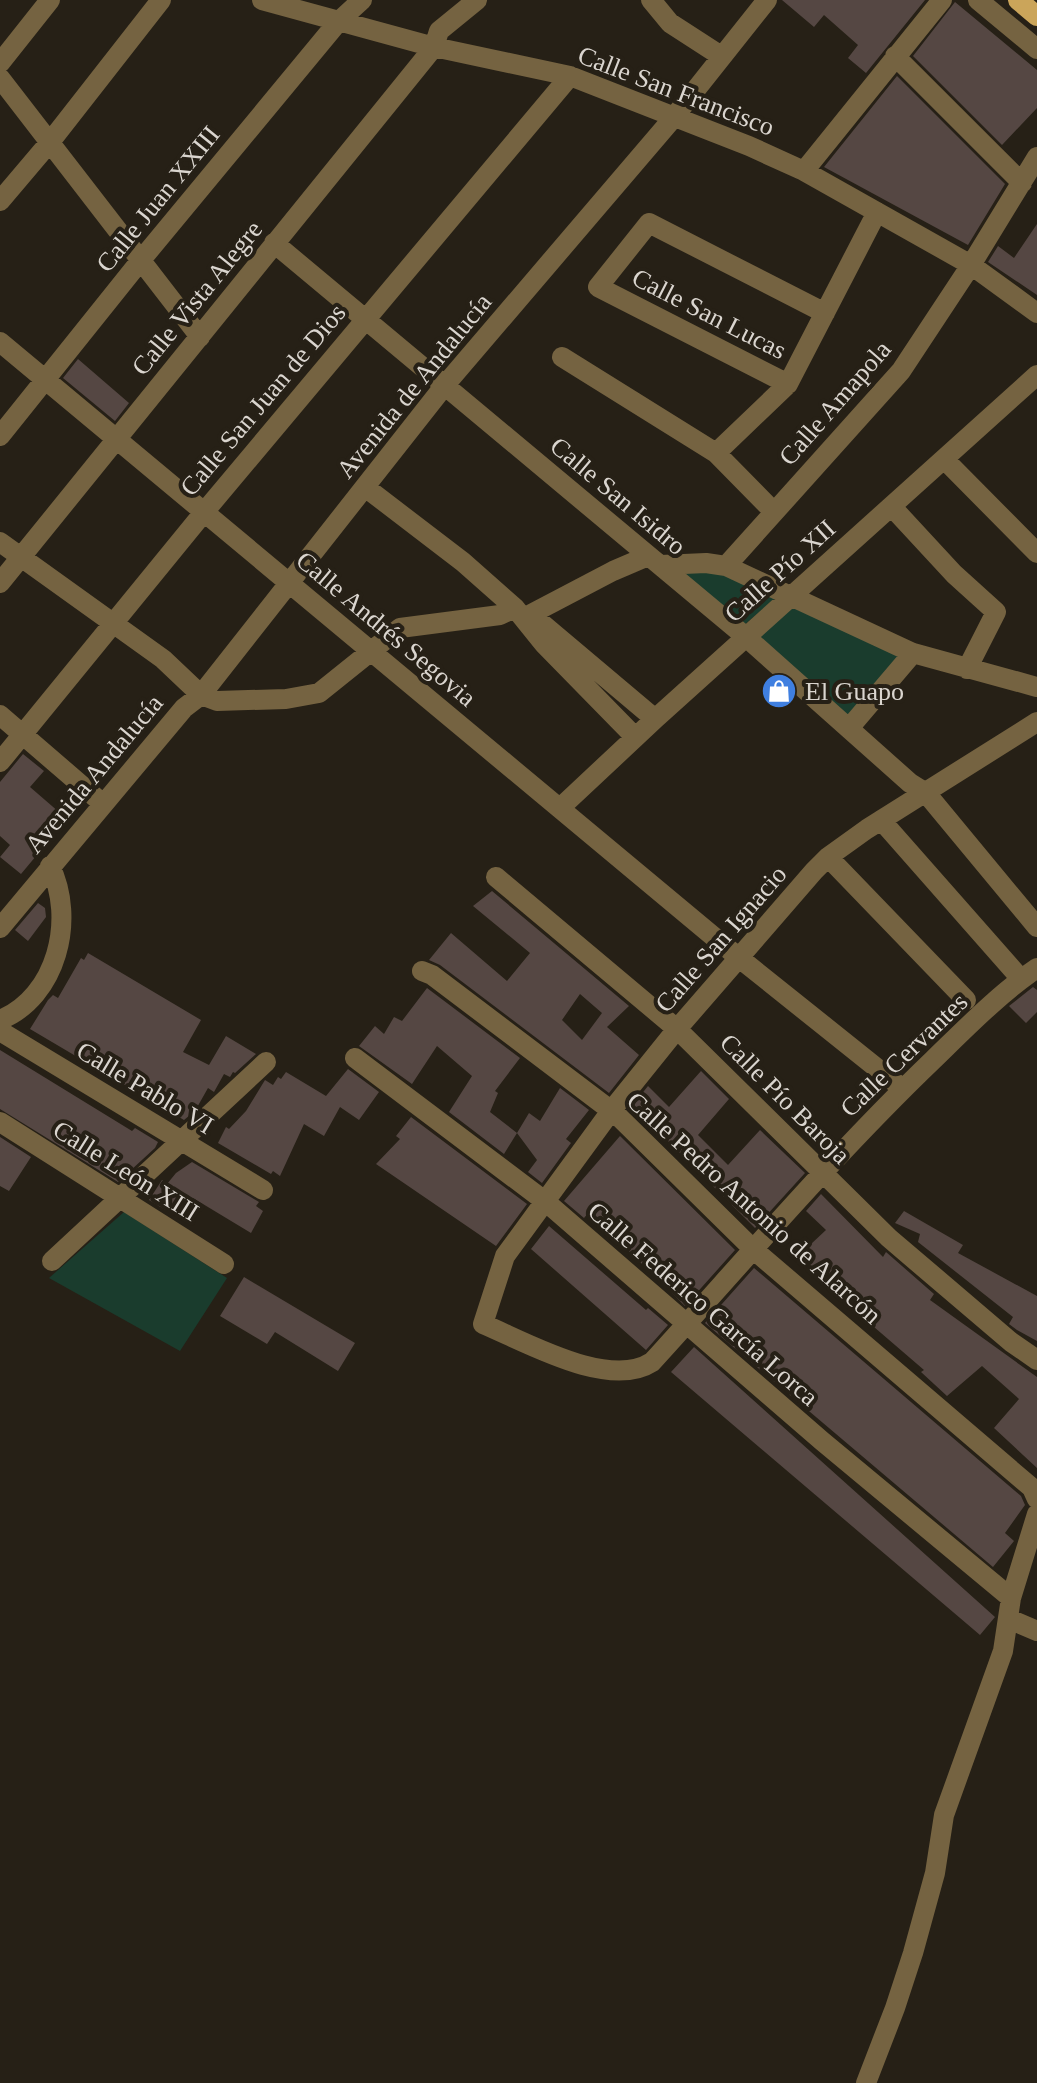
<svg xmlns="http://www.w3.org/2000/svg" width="1037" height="2083" viewBox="0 0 1037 2083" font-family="Georgia,serif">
<rect width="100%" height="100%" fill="#262016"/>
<!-- green -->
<path fill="#1a3c2d" d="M688,570L727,573L777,597L743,626L685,575Z
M794,605L901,656L849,717L757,636Z
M124,1212L227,1278L180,1351L49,1278Z"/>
<!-- building -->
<path fill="#554743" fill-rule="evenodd" d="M782,0H925L866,73L848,58L858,45L824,15L814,27Z
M955,2L1037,70V108L1002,145L913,56Z
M897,76L1005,184L968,245L824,167Z
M1037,224V295L988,262L998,246L1014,258Z
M78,359L129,403L115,421L63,378Z
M23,754L44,771L30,787L67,819L21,874L0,857L10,845L0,836V782Z
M492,891L629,1006L607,1027L639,1055L609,1093L440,965L429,960L451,933L507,981L530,953L473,906ZM580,994L602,1013L582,1040L562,1020Z
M38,903L45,908L46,917L28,941L15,930Z
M88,953L201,1020L183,1052L209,1065L226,1036L256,1054L235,1073L233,1072L230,1077L224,1074L214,1092L208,1088L195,1111L184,1120L30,1029L48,1000L53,995L58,998L81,958L84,960Z
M1033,987L1037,990V1012L1026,1023L1009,1006Z
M427,988L520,1058L495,1091L498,1093L490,1112L517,1133L504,1154L449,1112L472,1076L437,1046L412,1084L359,1046L375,1026L384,1034L394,1017L402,1021Z
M0,1050L132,1131L135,1128L158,1142L155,1148L118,1182L0,1109Z
M348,1069L379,1092L359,1120L340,1107L324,1136L304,1124L280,1176L273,1171L271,1174L218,1143L226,1127L229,1129L246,1111L265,1080L273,1085L278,1077L281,1079L286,1072L326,1096Z
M701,1071L729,1099L698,1135L728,1165L760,1130L805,1173L755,1228L661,1134L658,1137L637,1116L639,1114L632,1106L648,1086L669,1107Z
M560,1088L589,1110L566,1139L571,1143L542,1183L528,1172L537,1160L517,1133L529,1113L540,1121Z
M411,1117L527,1204L496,1246L376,1164L400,1139L396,1136Z
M620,1136L735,1250L685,1306L589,1212L584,1218L564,1201Z
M0,1137L31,1157L9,1191L0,1186Z
M192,1162L259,1202L256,1206L263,1211L251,1233L193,1198L189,1205L182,1201L174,1215L149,1200L162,1180L167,1184L176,1173Z
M821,1194L883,1257L886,1252L934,1294L930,1300L1037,1377V1468L994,1428L1019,1399L982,1366L947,1396L921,1372L924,1370L795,1259L826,1230L806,1211Z
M904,1211L963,1245L958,1253L1037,1296V1341L1017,1330L1009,1324L1013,1317L918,1242L920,1234L895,1223Z
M549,1226L646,1310L648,1308L668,1325L646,1350L531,1249Z
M754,1268L1021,1496L1025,1505L1005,1533L1014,1541L993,1567L705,1323Z
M244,1277L355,1343L338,1371L275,1332L267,1344L220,1316Z
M694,1347L995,1617L980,1635L671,1372Z"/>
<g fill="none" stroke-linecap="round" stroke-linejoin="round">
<!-- minor -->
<path stroke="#756341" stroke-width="20" d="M262,0L434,47L570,76L749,146L804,171L971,265L1037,313
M651,0L670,23L721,56
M978,0L1037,49
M895,56L1022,183
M0,63L50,0
M0,78L200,337
M804,171L942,0
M0,201L50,142L161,0
M274,243L746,637L910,783L926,793L1037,927
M0,342L738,957L903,1089
M562,357L716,453L774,512
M788,384L598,287L649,223L825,313
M0,436L141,260L338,22L362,0
M716,453L788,384L877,212
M944,459L1037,553
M365,487L463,562L515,608L544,644L635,737
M892,507L954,574L996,612L967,669
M0,542L163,659L201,695L217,701L286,699L319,693L400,628L500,615L515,608
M661,565L706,563L726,566L913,653L1037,687
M726,566L901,371L971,265L1037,157
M0,583L434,47L439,31L477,0
M531,614L613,571L648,556
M534,617L655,719
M0,715L102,803
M1037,722L867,829L828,857L814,871L677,1029L611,1111L505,1256L483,1324C526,1342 609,1390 652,1362C744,1261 834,1155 933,1060C966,1028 999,994 1037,968
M850,727L913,653
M0,762L205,511L570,76
M560,808L655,719L1037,375
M881,820L1021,979
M828,857L966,1000
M496,877L677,1029L889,1238L1011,1342L1037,1360
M0,928L184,708L201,695L445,385L674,117L767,0
M422,971L432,975L617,1115L754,1250L1032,1488L1037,1499
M0,1020C57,997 76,919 50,866
M0,1031L263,1190
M355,1058L546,1202L822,1441L1011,1598
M0,1122L224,1264
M52,1261L266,1062
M1009,1619L1037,1631
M866,2083L895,2008L913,1953L935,1873L944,1815L1003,1651L1011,1598L1037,1514"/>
<!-- major -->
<path stroke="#cba55a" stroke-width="20" d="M1018,0L1037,16"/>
</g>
<!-- icons -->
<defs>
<g id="shop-disc" transform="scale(1.8)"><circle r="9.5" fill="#3f7fe0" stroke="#262016"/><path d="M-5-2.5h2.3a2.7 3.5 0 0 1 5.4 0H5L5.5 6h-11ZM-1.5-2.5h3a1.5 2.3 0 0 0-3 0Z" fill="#fff"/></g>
</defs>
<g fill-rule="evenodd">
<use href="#shop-disc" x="779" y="691"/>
</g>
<g text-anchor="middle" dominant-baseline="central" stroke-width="8" stroke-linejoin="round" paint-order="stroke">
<!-- street labels -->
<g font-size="26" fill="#dad5cf" stroke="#262016">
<text transform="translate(676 91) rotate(21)">Calle San Francisco</text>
<text transform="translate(158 199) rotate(-51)">Calle Juan XXIII</text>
<text transform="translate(197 298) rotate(-51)">Calle Vista Alegre</text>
<text transform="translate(709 314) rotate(27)">Calle San Lucas</text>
<text transform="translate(414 386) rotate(-51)">Avenida de Andalucía</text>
<text transform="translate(263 400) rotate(-50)">Calle San Juan de Dios</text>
<text transform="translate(835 403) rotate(-49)">Calle Amapola</text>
<text transform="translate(618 496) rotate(40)">Calle San Isidro</text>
<text transform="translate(780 571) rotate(-42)">Calle Pío XII</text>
<text transform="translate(386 629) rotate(40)">Calle Andrés Segovia</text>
<text transform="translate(94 774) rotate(-50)">Avenida Andalucía</text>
<text transform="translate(721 939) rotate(-49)">Calle San Ignacio</text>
<text transform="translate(904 1055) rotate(-44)">Calle Cervantes</text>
<text transform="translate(145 1088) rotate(31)">Calle Pablo VI</text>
<text transform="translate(785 1099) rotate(45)">Calle Pío Baroja</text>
<text transform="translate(126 1171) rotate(32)">Calle León XIII</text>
<text transform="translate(754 1208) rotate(42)">Calle Pedro Antonio de Alarcón</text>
<text transform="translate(703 1304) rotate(41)">Calle Federico García Lorca</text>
</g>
<!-- poi labels -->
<g font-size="26" fill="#dad5cf" stroke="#262016" text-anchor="start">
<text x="805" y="691">El Guapo</text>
</g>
</g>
</svg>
